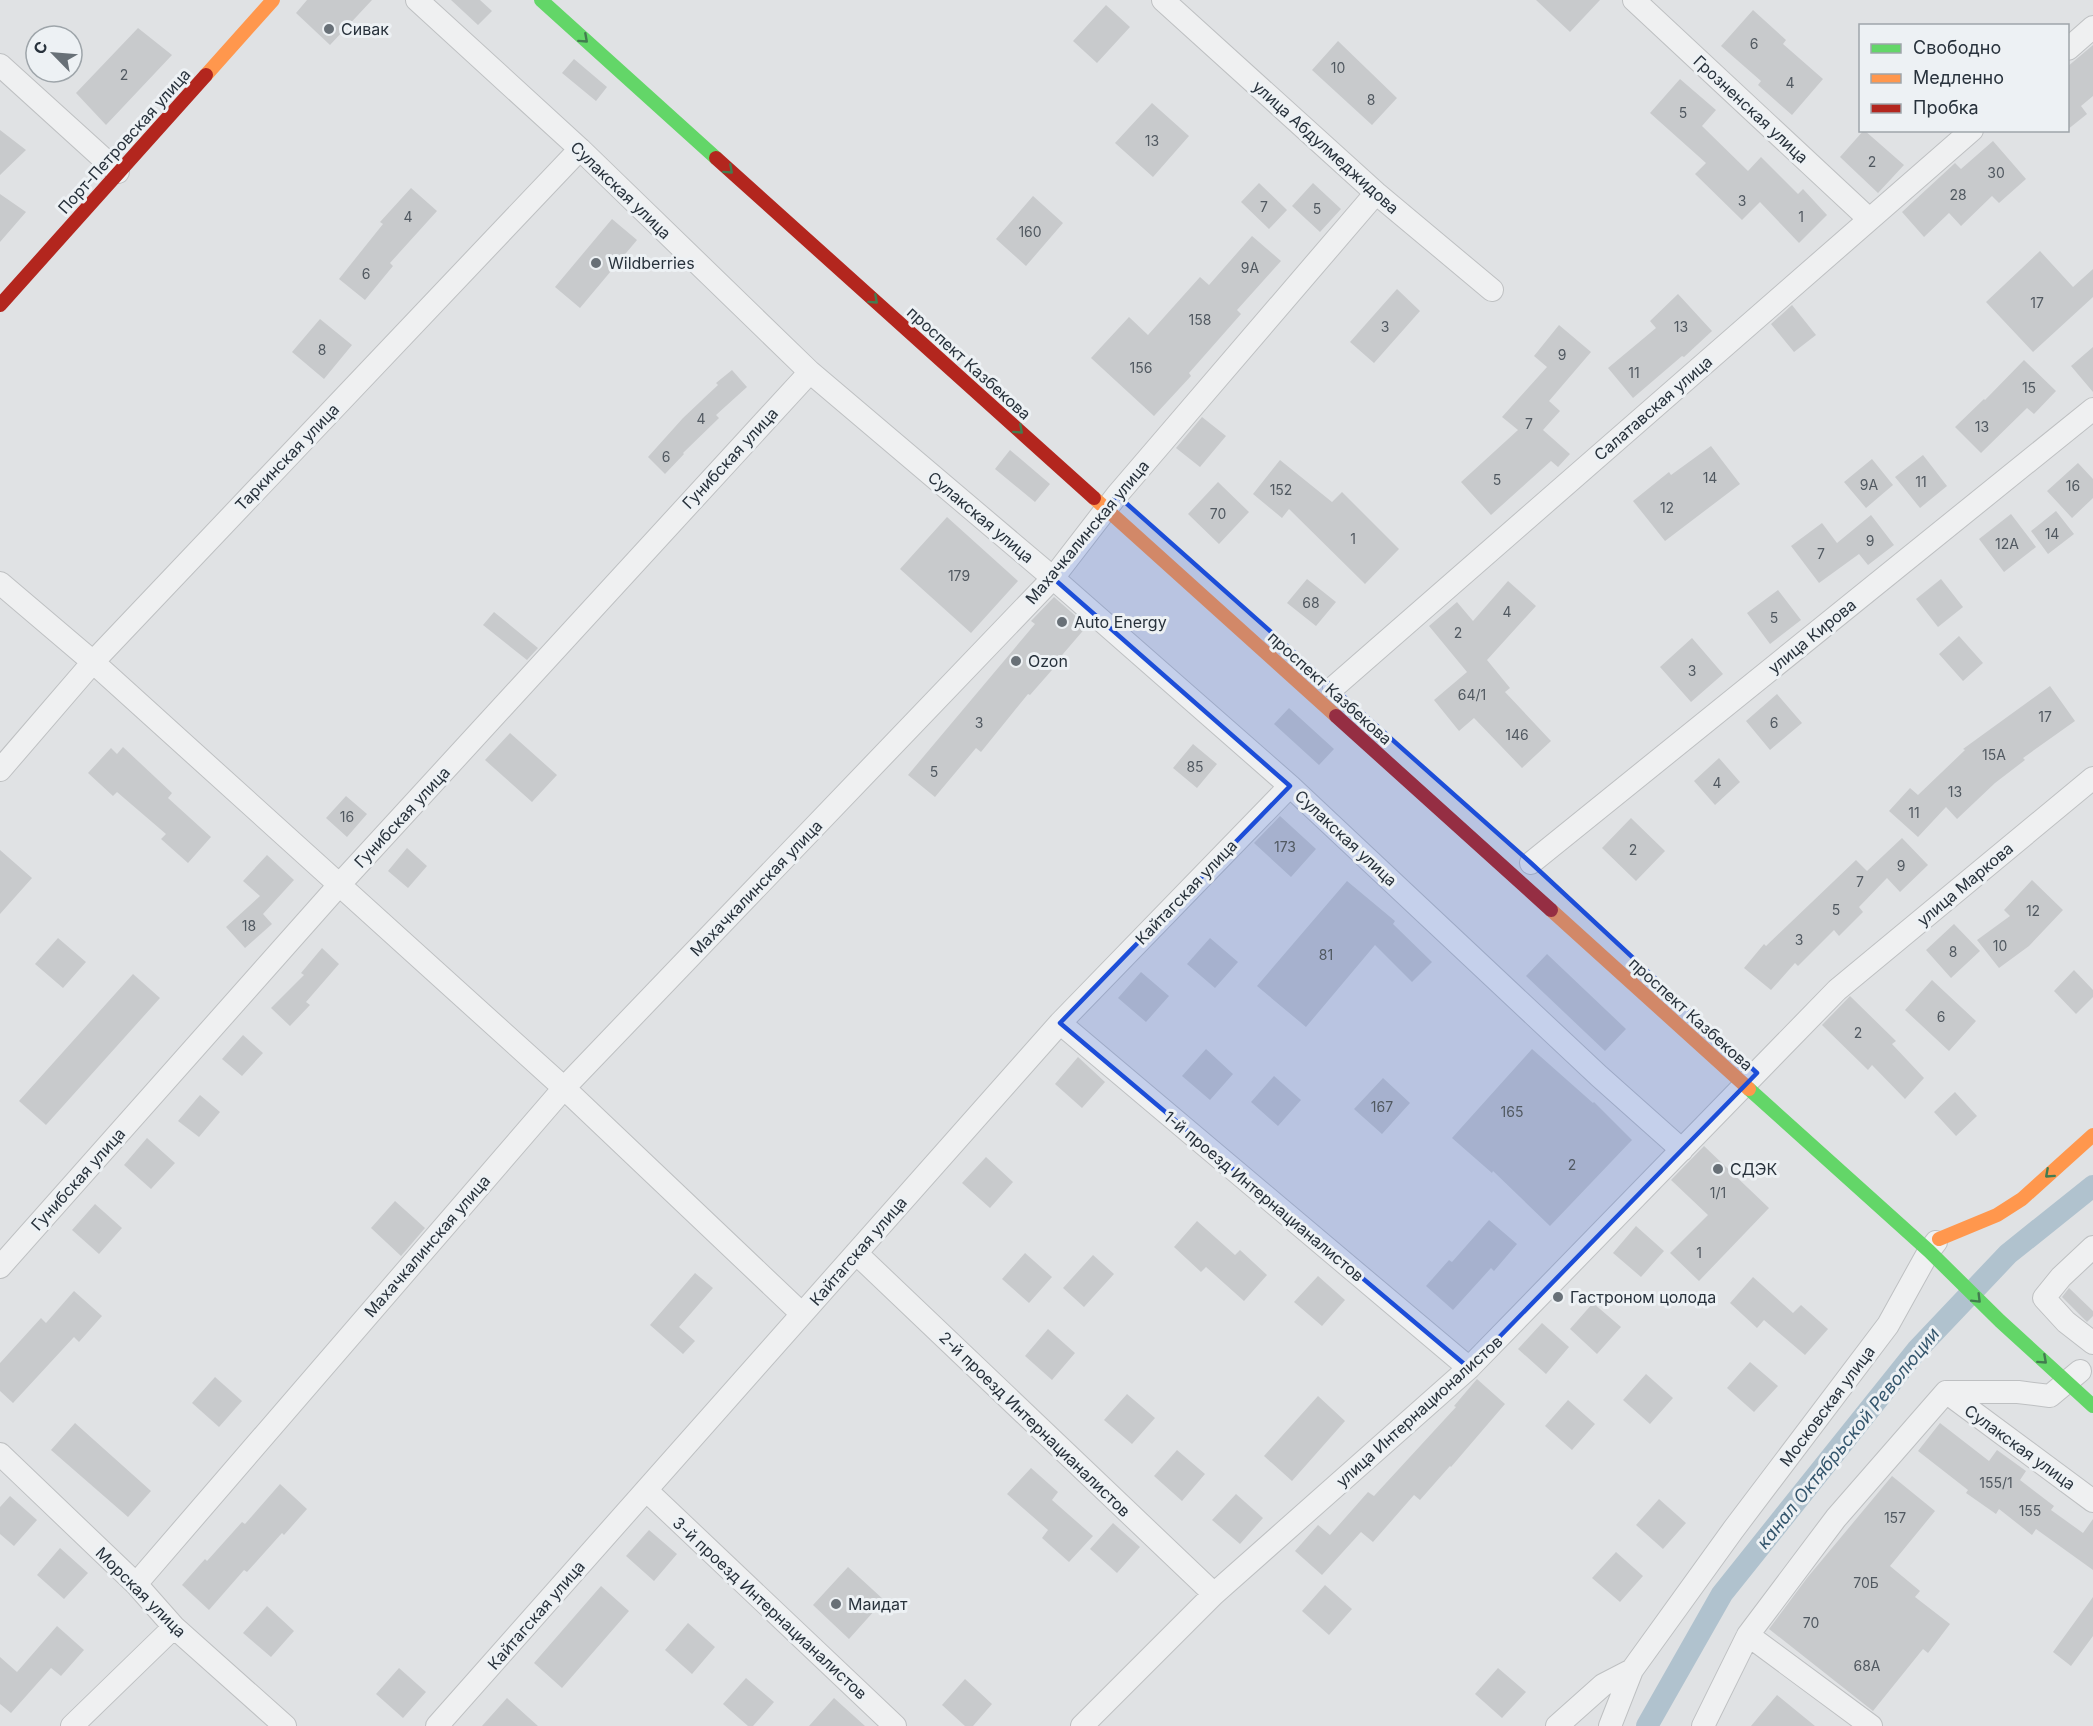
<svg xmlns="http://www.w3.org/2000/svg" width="2093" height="1726" viewBox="0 0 2093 1726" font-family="Inter,sans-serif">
<rect width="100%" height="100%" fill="#e0e2e4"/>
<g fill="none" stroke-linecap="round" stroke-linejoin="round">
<!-- canal -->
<path stroke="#b0c2ce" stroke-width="22" d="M1647,1726L1722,1594L1917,1350L2008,1254L2093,1186"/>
</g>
<!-- building -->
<path fill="#c8cacc" d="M307,0H372L330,45L296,13Z
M451,0H480L492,11L478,25Z
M1536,0H1600L1570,32Z
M1106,5L1130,27L1097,63L1073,41Z
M1753,10L1786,40L1783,44L1823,79L1792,115L1758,85L1761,81L1721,46Z
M138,28L172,55L106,125L76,93Z
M1338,41L1397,98L1372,125L1312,70Z
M2093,45V96L2081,106L2087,114L2067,130V67Z
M574,59L607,87L596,101L562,73Z
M1680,79L1716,110L1702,126L1748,171L1761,157L1798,194L1803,189L1827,215L1799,243L1760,202L1742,220L1695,174L1706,163L1650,113Z
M1152,103L1189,136L1153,177L1115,143Z
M0,130L26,150L0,175Z
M1864,130L1904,165L1878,193L1840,157Z
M1993,141L2026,179L1999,203L1992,196L1961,226L1949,213L1924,237L1902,212L1955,163L1961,169Z
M1259,183L1287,210L1269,229L1241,202Z
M1313,183L1341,209L1320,232L1292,206Z
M411,188L437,211L390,263L393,266L365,300L339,279L383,224L380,222Z
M0,194L26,212L0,242Z
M1033,196L1063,223L1026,266L996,239Z
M612,219L637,240L580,308L555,287Z
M1252,236L1281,261L1237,310L1241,314L1189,373L1191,376L1154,416L1091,358L1129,317L1148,335L1200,277L1209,285Z
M2040,251L2073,287L2093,269V297L2033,352L1986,302Z
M1397,289L1420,311L1374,363L1350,342Z
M1678,294L1712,331L1684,357L1682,356L1633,398L1608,368L1656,328L1650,321Z
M1792,305L1816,335L1794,352L1771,324Z
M320,319L352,345L324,379L292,352Z
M1559,325L1591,352L1549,401L1560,411L1543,430L1570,454L1558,467L1551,461L1491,515L1461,482L1518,430L1502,417L1547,367L1534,356Z
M2093,347V392L2071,366Z
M2024,360L2056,391L2034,414L2027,408L1981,453L1955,427L1984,399L1985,400Z
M732,370L747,387L716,415L719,418L683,453L684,454L665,474L648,457L683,418L718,385L716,383Z
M1202,417L1226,436L1200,467L1176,448Z
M1711,446L1740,484L1665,541L1633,501L1669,472L1671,475Z
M1010,450L1050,484L1035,502L995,469Z
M1923,455L1947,486L1920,508L1895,477Z
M1872,459L1893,485L1866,508L1844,482Z
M1280,460L1332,502L1342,492L1399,549L1365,584L1289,509L1282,518L1253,494Z
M2078,463L2093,479V498L2072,518L2047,491Z
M1218,482L1249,512L1219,544L1188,514Z
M2056,511L2074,534L2048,554L2031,531Z
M2011,514L2036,547L2004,572L1979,539Z
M1871,515L1894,545L1868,565L1859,554L1819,583L1791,546L1822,523L1837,543Z
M947,517L1018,581L971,633L900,569Z
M1307,579L1336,602L1316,626L1287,603Z
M1941,579L1963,607L1938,627L1916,599Z
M1508,581L1536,606L1487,660L1510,688L1505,692L1551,741L1522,768L1474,718L1459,731L1434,700L1467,672L1429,626L1457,602L1473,621Z
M1778,590L1801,620L1770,644L1747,613Z
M1054,597L1087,626L1057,661L1059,662L1030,695L1028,694L981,752L976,748L935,797L908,775L1035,624L1031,621Z
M494,612L538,648L527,660L483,625Z
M1959,636L1983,663L1963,681L1939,654Z
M1692,638L1723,674L1691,702L1660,667Z
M2050,686L2075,721L2023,758L2025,760L1995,783L1957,819L1946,807L1918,837L1889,811L1910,788L1918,795L1965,750L1963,749Z
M1777,694L1802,723L1770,750L1746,721Z
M1289,708L1334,749L1319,765L1274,724Z
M510,733L557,775L532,802L485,760Z
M1193,744L1217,764L1197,788L1173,768Z
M123,747L172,793L168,798L211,837L188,863L161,839L166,834L117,792L113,796L88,773L111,748L117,754Z
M1719,758L1740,782L1715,805L1694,781Z
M346,796L367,814L347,837L326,818Z
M1280,816L1316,849L1291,877L1254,843Z
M1631,818L1665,851L1636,881L1602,848Z
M1902,838L1928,865L1900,892L1887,878L1859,907L1863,912L1839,936L1834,930L1798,966L1795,963L1771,990L1744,968L1764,944L1766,946L1856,860L1867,871Z
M407,848L427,866L408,888L388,871Z
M0,850L32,878L0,914Z
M267,855L294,880L263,914L272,924L245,948L226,927L260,896L243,881Z
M2032,880L2063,910L2029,946L1999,968L1977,940L2010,916L2004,910Z
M1347,881L1395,921L1393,924L1432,962L1412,982L1375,945L1306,1027L1257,986Z
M1954,924L1980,951L1951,978L1926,950Z
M58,938L86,962L63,988L35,964Z
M1210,938L1238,962L1215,988L1187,964Z
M322,948L339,964L306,1002L310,1005L290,1026L271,1008L304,975L301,973Z
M1547,954L1626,1029L1605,1051L1526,976Z
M2074,970L2093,990V997L2076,1014L2054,991Z
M1141,972L1169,996L1146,1022L1118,998Z
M133,974L160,998L46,1125L19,1101Z
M1932,980L1976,1021L1949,1051L1905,1010Z
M1850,996L1896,1041L1892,1044L1924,1078L1905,1099L1872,1065L1868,1070L1822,1025Z
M243,1035L263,1053L242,1076L222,1059Z
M1206,1049L1233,1074L1210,1100L1182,1076Z
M1532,1049L1593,1103L1594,1102L1632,1140L1550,1226L1493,1171L1492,1173L1452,1138Z
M1078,1057L1105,1082L1082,1108L1055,1084Z
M1274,1076L1301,1100L1278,1126L1251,1102Z
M1383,1078L1410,1103L1382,1134L1354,1109Z
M1955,1092L1977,1116L1956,1136L1934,1112Z
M200,1095L220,1112L199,1137L178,1121Z
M147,1138L175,1163L151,1189L124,1165Z
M1704,1146L1769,1208L1699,1281L1670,1253L1708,1215L1671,1180Z
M986,1157L1013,1182L990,1208L962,1183Z
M395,1201L425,1228L401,1256L371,1228Z
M95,1204L122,1228L99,1254L72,1230Z
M1489,1220L1517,1244L1494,1271L1491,1268L1453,1310L1426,1286L1449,1260L1452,1262Z
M1197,1221L1235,1255L1240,1250L1267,1275L1244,1301L1206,1267L1201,1272L1174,1247Z
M1636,1226L1664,1251L1641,1277L1613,1253Z
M1025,1253L1052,1277L1029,1303L1002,1279Z
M1093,1255L1114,1274L1084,1307L1063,1288Z
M695,1273L713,1288L679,1327L695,1341L683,1354L650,1325Z
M1318,1276L1345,1300L1322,1326L1294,1302Z
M1753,1277L1793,1313L1801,1305L1828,1329L1805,1355L1764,1320L1757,1328L1730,1303Z
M2069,1288L2093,1311V1316L2087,1322L2062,1297Z
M74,1291L102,1316L79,1342L74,1337L13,1403L0,1391V1363L41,1318L46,1323Z
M1593,1303L1621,1327L1597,1354L1570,1329Z
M1542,1323L1569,1347L1546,1374L1518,1349Z
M1048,1329L1075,1353L1052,1380L1025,1356Z
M1750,1362L1778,1386L1754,1412L1727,1388Z
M1646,1374L1673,1398L1650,1424L1623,1400Z
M215,1377L242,1401L219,1427L192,1403Z
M1477,1379L1505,1404L1451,1467L1450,1466L1420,1500L1414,1495L1373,1542L1361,1532L1322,1575L1295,1551L1318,1525L1330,1535L1368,1492L1374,1496L1456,1407L1454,1406Z
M1127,1394L1155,1418L1132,1444L1104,1420Z
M1318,1396L1345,1421L1292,1481L1264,1456Z
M1568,1400L1595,1424L1572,1450L1545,1426Z
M75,1423L151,1491L128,1517L51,1450Z
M1940,1423L1989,1461L1997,1450L2026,1471L2020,1480L2054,1506L2051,1510L2083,1533L2093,1519V1570L2036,1529L2032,1535L1999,1509L1996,1514L1966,1493L1968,1490L1918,1451Z
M1177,1450L1205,1474L1182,1501L1154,1476Z
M1031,1468L1058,1492L1052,1500L1093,1536L1069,1562L1042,1538L1048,1530L1007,1494Z
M1892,1476L1935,1511L1890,1566L1920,1591L1915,1597L1950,1624L1928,1653L1923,1649L1873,1711L1769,1629L1807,1578Z
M280,1484L307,1509L284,1535L282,1533L247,1572L244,1570L209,1610L182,1585L205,1559L207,1561L242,1522L245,1524Z
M1236,1494L1263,1518L1240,1544L1212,1520Z
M10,1496L37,1520L14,1546L0,1534V1507Z
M1659,1499L1686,1523L1663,1549L1636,1525Z
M1113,1523L1140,1547L1117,1573L1090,1549Z
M649,1530L677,1554L654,1581L626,1556Z
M60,1548L88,1573L64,1599L37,1575Z
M1616,1552L1643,1576L1620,1602L1592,1578Z
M848,1567L884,1600L849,1639L813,1605Z
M1325,1585L1352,1609L1329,1635L1302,1611Z
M601,1586L629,1611L562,1688L534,1663Z
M2093,1597V1636L2071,1666L2053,1652Z
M267,1606L294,1631L271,1657L243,1633Z
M688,1623L715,1647L692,1674L665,1650Z
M57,1626L84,1650L61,1676L51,1668L11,1713L0,1704V1657L17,1672Z
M399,1668L426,1692L403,1718L376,1694Z
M1498,1668L1526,1692L1502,1718L1475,1694Z
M746,1678L774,1702L753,1726H748L723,1704Z
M965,1679L992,1704L973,1726H965L942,1705Z
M1777,1695L1815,1726H1751Z
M507,1698L538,1726H482Z
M834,1698L865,1726H809Z"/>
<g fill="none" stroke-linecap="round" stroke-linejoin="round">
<!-- street casing -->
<g stroke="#bec0c2" stroke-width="24">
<path id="street" d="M417,0L580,149L810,372L1053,578L1290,786L1599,1076L1682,1150
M1163,0L1376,193L1492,290
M1634,0L1869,219
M2068,49L2093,27
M0,65L118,172
M0,583L93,662L564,1088L802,1314
M1334,687L1972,130
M0,770L93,662L580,149
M1531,863L2093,409
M1060,1023L1469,1368
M2093,1247L2061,1277L2044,1298L2066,1322L2093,1343
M856,1253L1214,1594
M0,1267L340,884L810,372
M1946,1392L2093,1501
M0,1454L136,1584L174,1627L285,1726
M646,1490L895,1726
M136,1584L564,1088L1053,578L1117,495L1376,193
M1748,1635L1871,1726
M72,1726L174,1627
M437,1726L1060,1023L1290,786
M1082,1726L1214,1594L1469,1368L1837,990L2093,778
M1557,1726L1603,1685L1632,1670
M1610,1726L1632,1670L1733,1530L1888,1325L1929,1251L1936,1242
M1703,1726L1748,1635L1836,1518L1946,1392H2018L2050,1396L2080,1371"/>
</g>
<!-- street -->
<use href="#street" stroke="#eff0f1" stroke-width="22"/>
<!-- fast -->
<path stroke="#63d668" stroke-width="14" d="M541,0L716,158
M1749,1089L1929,1251L2000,1321L2093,1406"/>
<!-- slow -->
<path stroke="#ff974d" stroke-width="14" d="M206,75L273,0
M1094,498L1336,716
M1551,910L1749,1089
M1939,1239L1997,1215L2022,1199L2093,1135"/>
<!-- jam -->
<path stroke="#b3261e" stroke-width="14" d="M716,158L1094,498
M0,305L206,75
M1336,716L1551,910"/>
</g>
<!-- one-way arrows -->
<defs><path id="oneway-chevron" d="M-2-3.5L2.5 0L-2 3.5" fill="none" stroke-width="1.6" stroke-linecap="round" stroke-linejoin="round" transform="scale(1.5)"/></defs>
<g stroke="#437c50">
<use href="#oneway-chevron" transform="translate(584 39) rotate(42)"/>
<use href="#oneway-chevron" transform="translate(729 170) rotate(42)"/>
<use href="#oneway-chevron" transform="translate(874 300) rotate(42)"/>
<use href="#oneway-chevron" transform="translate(1019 430) rotate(42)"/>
<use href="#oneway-chevron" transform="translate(2049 1174) rotate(138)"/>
<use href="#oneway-chevron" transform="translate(1977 1299) rotate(45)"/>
<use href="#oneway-chevron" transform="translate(2043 1360) rotate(42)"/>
</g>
<!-- marked area -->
<path fill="#1d4ed8" fill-opacity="0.2" stroke="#1d4ed8" stroke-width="4.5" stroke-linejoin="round" d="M1117,495L1531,863L1757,1073L1469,1368L1060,1023L1290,786L1053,578Z"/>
<!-- markers -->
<g fill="#687077" stroke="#edf1f4" stroke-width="2">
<circle cx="329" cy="29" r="6"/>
<circle cx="596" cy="263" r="6"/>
<circle cx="1062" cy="622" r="6"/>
<circle cx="1016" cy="661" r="6"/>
<circle cx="1718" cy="1169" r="6"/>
<circle cx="1558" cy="1297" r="6"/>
<circle cx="836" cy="1604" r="6"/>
</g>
<g text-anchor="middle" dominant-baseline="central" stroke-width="6" stroke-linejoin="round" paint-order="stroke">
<!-- number labels -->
<g font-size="14" fill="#515961">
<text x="1754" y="43">6</text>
<text x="1338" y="67">10</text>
<text x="124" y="74">2</text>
<text x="1790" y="82">4</text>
<text x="1371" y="99">8</text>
<text x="1683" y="112">5</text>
<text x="1152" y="140">13</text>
<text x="1872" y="161">2</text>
<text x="1996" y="172">30</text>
<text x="1958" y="194">28</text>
<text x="1742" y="200">3</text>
<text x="1264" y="206">7</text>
<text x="1317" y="208">5</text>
<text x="408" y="216">4</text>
<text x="1801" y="216">1</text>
<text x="1030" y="231">160</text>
<text x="1250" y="267">9А</text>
<text x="366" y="273">6</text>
<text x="2037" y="302">17</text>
<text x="1200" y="319">158</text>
<text x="1385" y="326">3</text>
<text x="1681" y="326">13</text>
<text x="322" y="349">8</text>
<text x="1562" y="354">9</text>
<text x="1141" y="367">156</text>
<text x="1634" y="372">11</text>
<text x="2029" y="387">15</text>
<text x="701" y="418">4</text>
<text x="1529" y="423">7</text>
<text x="1982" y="426">13</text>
<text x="666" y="456">6</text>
<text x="1710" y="477">14</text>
<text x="1497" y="479">5</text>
<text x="1921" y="481">11</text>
<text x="1869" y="484">9А</text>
<text x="2073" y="485">16</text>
<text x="1281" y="489">152</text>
<text x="1667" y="507">12</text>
<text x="1218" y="513">70</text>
<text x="2052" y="533">14</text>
<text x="1353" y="538">1</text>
<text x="1870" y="540">9</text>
<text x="2007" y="543">12А</text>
<text x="1821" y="553">7</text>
<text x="959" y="575">179</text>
<text x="1311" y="602">68</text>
<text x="1507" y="611">4</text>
<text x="1774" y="617">5</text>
<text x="1458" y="632">2</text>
<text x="1692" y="670">3</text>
<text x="1472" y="694">64/1</text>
<text x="2045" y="716">17</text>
<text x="979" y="722">3</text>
<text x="1774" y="722">6</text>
<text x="1517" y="734">146</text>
<text x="1994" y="754">15А</text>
<text x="1195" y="766">85</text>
<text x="934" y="771">5</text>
<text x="1717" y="782">4</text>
<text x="1955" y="791">13</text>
<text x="1914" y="812">11</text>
<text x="347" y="816">16</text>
<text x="1285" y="846">173</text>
<text x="1633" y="849">2</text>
<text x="1901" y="865">9</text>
<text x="1860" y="881">7</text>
<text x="1836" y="909">5</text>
<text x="2033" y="910">12</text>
<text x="249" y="925">18</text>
<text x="1799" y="939">3</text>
<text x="2000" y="945">10</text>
<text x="1953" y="951">8</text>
<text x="1326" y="954">81</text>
<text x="1941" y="1016">6</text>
<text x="1858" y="1032">2</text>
<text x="1382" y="1106">167</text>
<text x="1512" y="1111">165</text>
<text x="1572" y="1164">2</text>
<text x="1718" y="1192">1/1</text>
<text x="1699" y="1252">1</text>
<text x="1996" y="1482">155/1</text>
<text x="2030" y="1510">155</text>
<text x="1895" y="1517">157</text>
<text x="1866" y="1582">70Б</text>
<text x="1811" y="1622">70</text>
<text x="1867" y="1665">68А</text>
</g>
<!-- poi labels -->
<g font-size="16" fill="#28323c" stroke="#edf1f4" text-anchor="start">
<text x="341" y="29">Сивак</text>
<text x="608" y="263">Wildberries</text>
<text x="1074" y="622">Auto Energy</text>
<text x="1028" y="661">Ozon</text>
<text x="1730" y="1169">СДЭК</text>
<text x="1570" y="1297">Гастроном цолода</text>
<text x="848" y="1604">Маидат</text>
</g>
<!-- street labels -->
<g font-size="16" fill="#28323c" stroke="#edf1f4">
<text transform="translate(1751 109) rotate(43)">Грозненская улица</text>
<text transform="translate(124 141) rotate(-48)">Порт-Петровская улица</text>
<text transform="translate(1326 147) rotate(42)">улица Абдулмеджидова</text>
<text transform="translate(621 190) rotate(44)">Сулакская улица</text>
<text transform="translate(969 363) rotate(42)">проспект Казбекова</text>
<text transform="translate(1653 408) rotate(-41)">Салатавская улица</text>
<text transform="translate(287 457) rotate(-46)">Таркинская улица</text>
<text transform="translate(730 458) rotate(-47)">Гунибская улица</text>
<text transform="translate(981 517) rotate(40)">Сулакская улица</text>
<text transform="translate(1087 532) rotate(-50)">Махачкалинская улица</text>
<text transform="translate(1812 636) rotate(-39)">улица Кирова</text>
<text transform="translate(1330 688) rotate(42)">проспект Казбекова</text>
<text transform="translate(402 817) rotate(-47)">Гунибская улица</text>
<text transform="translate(1346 838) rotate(43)">Сулакская улица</text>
<text transform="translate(1965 884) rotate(-40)">улица Маркова</text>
<text transform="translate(756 888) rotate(-46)">Махачкалинская улица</text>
<text transform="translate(1186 892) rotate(-46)">Кайтагская улица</text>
<text transform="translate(1691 1014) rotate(42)">проспект Казбекова</text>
<text transform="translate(78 1179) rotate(-48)">Гунибская улица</text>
<text transform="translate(1264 1196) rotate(40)">1-й проезд Интернацианалистов</text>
<text transform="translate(427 1246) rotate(-49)">Махачкалинская улица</text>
<text transform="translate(858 1251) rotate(-49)">Кайтагская улица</text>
<text transform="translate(1827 1406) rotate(-53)">Московская улица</text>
<text transform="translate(1419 1411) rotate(-42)">улица Интернационалистов</text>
<text transform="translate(1035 1424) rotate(44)">2-й проезд Интернацианалистов</text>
<text transform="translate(2020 1447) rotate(36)">Сулакская улица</text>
<text transform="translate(141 1592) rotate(45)">Морская улица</text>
<text transform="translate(770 1608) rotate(43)">3-й проезд Интернацианалистов</text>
<text transform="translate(536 1615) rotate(-49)">Кайтагская улица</text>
</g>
<!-- water labels -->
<g font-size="18" font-style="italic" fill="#35566d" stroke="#edf1f4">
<text transform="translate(1848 1438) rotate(-51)">канал Октябрьской Революции</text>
</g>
</g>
<!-- legend -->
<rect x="1859" y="24" width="210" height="108" fill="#edf1f4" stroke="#9ea5aa" stroke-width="1.5"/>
<rect x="1871" y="44" width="30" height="9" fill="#63d668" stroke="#9ea5aa" stroke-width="1.5"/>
<text x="1913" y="54" font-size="18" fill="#28323c">Свободно</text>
<rect x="1871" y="74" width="30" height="9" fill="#ff974d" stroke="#9ea5aa" stroke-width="1.5"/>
<text x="1913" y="84" font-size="18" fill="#28323c">Медленно</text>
<rect x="1871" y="104" width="30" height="9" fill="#b3261e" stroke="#9ea5aa" stroke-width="1.5"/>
<text x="1913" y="114" font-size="18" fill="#28323c">Пробка</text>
<!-- north arrow -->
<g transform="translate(54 54) rotate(295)"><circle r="28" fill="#edf1f4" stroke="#9ea5aa" stroke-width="1.5"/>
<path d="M0-4.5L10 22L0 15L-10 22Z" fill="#687077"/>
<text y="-9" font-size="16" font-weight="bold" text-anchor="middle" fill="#28323c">С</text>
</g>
</svg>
